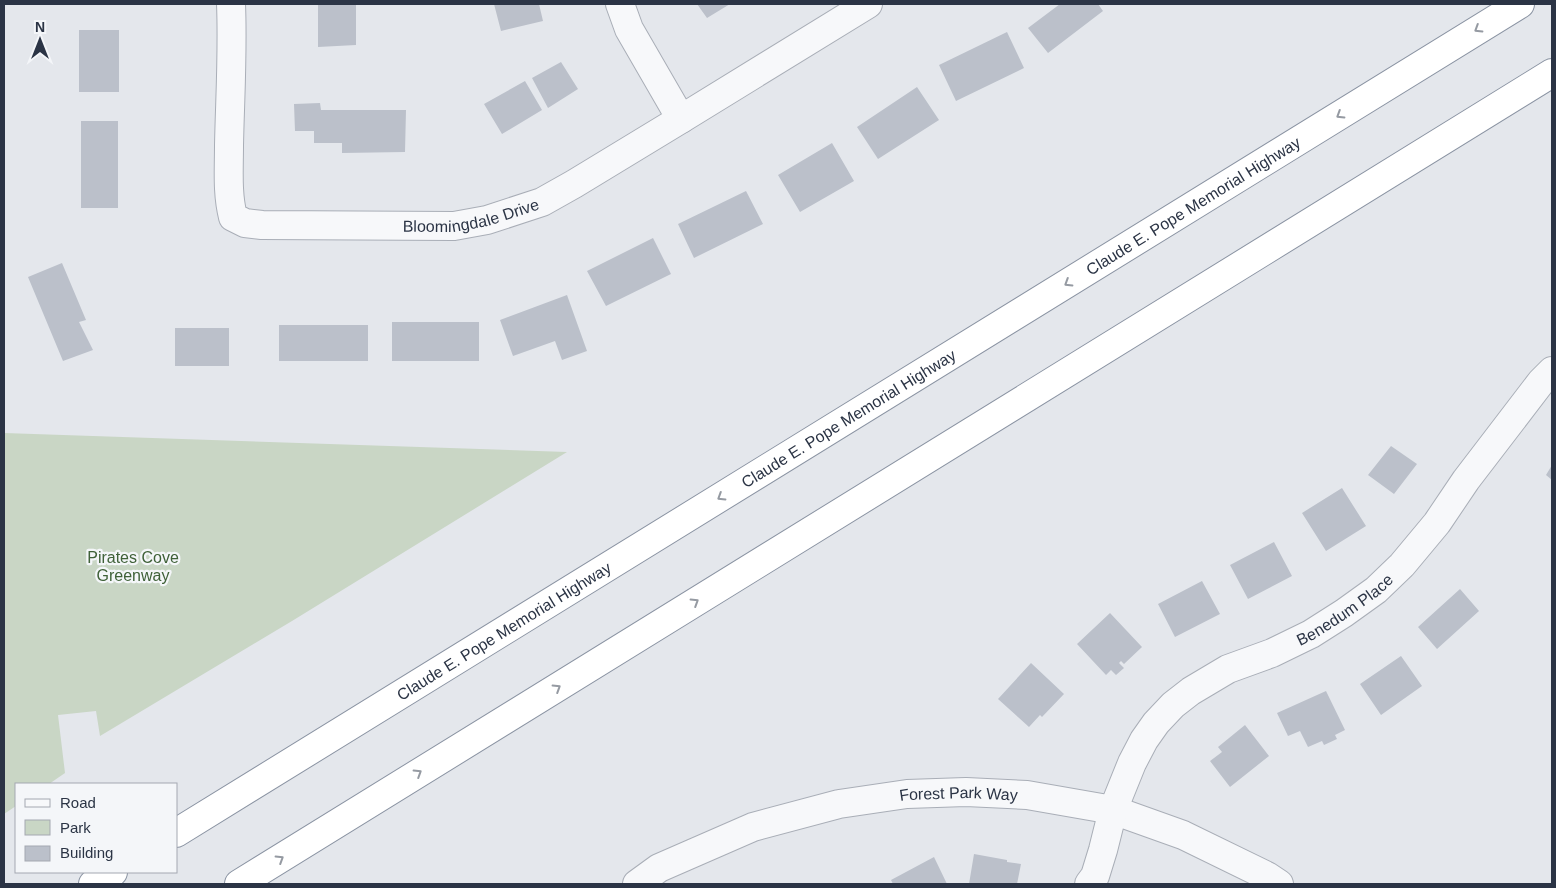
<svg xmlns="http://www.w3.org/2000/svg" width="1556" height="888" viewBox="0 0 1556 888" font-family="Helvetica,sans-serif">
<rect width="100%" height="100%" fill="#e4e7ec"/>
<!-- green -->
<path fill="#c9d6c5" d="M4,433L567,452L292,621L100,736L96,711L58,715L65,773L49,784H16V806L4,814Z"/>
<!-- building -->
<path fill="#bbc0ca" d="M318,4H356V45L318,47Z
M494,4H539L543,21L501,31Z
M697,4H730L707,18Z
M1060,4H1098L1103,11L1048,53L1028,28Z
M79,30H119V92H79Z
M1007,32L1024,68L956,101L939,65Z
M561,62L578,89L548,108L532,78Z
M525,81L542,110L502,134L484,104Z
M917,87L939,120L878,159L857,127Z
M320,103L321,110H406L405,152L342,153V143H314V131H295L294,104Z
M81,121H118V208H81Z
M832,143L854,181L800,212L778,175Z
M746,191L763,224L694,258L678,224Z
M653,238L671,274L606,306L587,271Z
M62,263L86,320L79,322L93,350L63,361L28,277Z
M567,295L587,351L562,360L555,341L513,356L500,320Z
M392,322H479V361H392Z
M279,325H368V361H279Z
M175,328H229V366H175Z
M1391,446L1417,464L1394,494L1368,475Z
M1552,465V480L1546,475Z
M1342,488L1366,526L1326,551L1302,513Z
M1274,542L1292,576L1248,599L1230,565Z
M1202,581L1220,614L1175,637L1158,604Z
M1460,589L1479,611L1437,649L1418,627Z
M1110,613L1142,647L1124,664L1121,661L1119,663L1124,668L1116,675L1111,670L1106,675L1077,644Z
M1401,656L1422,686L1381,715L1360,684Z
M1031,663L1064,694L1042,717L1040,715L1029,727L998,699Z
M1326,691L1345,730L1335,735L1337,739L1324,745L1322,741L1308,747L1300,731L1288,736L1277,713Z
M1245,725L1269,756L1230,787L1210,761L1222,752L1218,747Z
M974,854L1007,860V862L1021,864L1017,884H969Z
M934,857L947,884H893L891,880Z"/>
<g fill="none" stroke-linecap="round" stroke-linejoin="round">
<!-- street casing -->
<g stroke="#a9aeb7" stroke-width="30">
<g id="street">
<path id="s1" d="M231,4C233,51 230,98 229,145C229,170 227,193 233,217L245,223L262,225L454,226L487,220L542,202L574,184L681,119L868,4"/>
<path d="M620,4L629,29L681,119"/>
<path id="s2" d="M637,884L659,868L753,827L839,804L907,794L966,792L1027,795L1113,810L1183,835L1267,876L1279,884"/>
<path id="s3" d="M1089,884L1095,876L1103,850L1113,810L1132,763L1144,740L1156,723L1173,705L1191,691L1228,669L1272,653L1311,634L1344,613L1376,590L1402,565L1437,523L1466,480L1541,382L1552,371"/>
</g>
</g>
<!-- highway casing -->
<g stroke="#8b94a3" stroke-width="30">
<g id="highway">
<path id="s4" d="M176,833L1520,4"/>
<path d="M93,884L113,872"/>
<path d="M239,884L1552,73"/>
</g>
</g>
<!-- street -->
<use href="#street" stroke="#f7f8fa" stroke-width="28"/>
<!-- highway -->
<use href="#highway" stroke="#fff" stroke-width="28"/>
</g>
<!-- one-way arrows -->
<defs><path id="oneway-chevron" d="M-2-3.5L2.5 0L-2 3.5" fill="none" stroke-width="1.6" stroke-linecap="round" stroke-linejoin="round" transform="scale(1.25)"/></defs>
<g stroke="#959aa2">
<use href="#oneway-chevron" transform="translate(1478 29) rotate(148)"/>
<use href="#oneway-chevron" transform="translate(1340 115) rotate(148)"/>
<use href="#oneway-chevron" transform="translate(1068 283) rotate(148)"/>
<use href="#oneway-chevron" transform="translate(721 497) rotate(148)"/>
<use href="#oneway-chevron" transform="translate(695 602) rotate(-32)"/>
<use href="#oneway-chevron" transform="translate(557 688) rotate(-32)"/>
<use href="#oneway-chevron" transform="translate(418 773) rotate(-32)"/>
<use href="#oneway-chevron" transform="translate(280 859) rotate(-32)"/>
</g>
<g text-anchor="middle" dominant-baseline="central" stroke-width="4.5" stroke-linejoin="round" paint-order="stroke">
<!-- street labels -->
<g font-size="16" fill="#2b3445" stroke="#f4f6f9">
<text stroke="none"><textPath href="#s4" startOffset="1195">Claude E. Pope Memorial Highway</textPath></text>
<text stroke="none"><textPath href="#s1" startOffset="454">Bloomingdale Drive</textPath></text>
<text stroke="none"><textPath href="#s4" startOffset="790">Claude E. Pope Memorial Highway</textPath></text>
<text stroke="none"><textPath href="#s3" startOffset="398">Benedum Place</textPath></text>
<text stroke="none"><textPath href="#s4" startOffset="385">Claude E. Pope Memorial Highway</textPath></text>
<text stroke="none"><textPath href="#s2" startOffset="339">Forest Park Way</textPath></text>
</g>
<!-- park labels -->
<g font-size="16" fill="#3f6138" stroke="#f4f6f9">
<text x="133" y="557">Pirates Cove<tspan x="133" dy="18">Greenway</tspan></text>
</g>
</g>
<!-- border -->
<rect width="1556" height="888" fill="none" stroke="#2b3445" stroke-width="10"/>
<!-- legend -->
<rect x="15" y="783" width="162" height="90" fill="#f4f6f9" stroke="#a4a8b1"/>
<rect x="25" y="799" width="25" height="8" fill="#f7f8fa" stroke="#a4a8b1"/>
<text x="60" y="808" font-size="15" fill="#2b3445">Road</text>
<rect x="25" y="820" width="25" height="15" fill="#c9d6c5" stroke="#a4a8b1"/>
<text x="60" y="833" font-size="15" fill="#2b3445">Park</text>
<rect x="25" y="846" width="25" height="15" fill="#bbc0ca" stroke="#a4a8b1"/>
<text x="60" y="858" font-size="15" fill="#2b3445">Building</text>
<!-- north arrow -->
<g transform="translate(40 40)" stroke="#f4f6f9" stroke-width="4" paint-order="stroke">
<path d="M0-4L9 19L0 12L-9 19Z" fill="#2b3445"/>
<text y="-8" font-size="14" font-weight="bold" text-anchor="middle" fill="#2b3445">N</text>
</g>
</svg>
